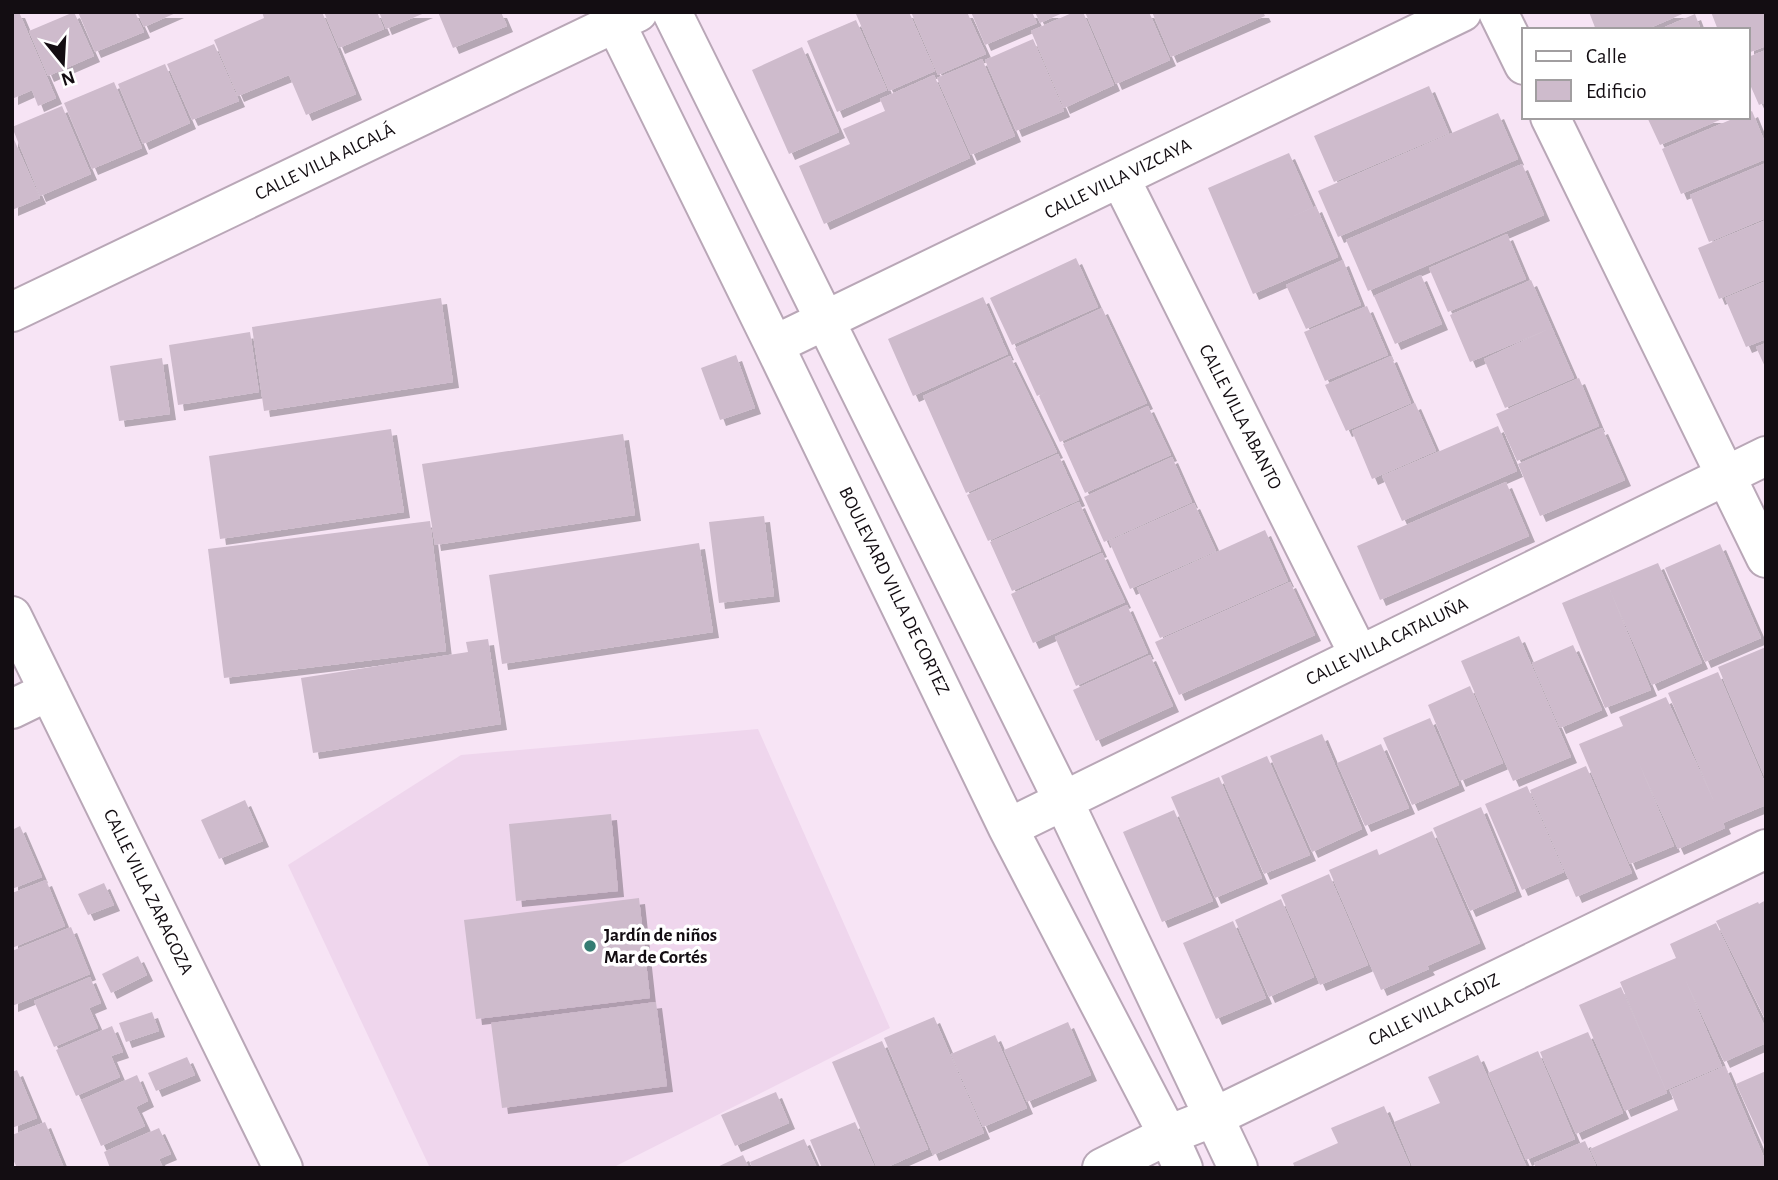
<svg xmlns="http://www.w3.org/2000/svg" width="1778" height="1180" viewBox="0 0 1778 1180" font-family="'Alegreya Sans',sans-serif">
<defs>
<filter id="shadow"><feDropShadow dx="6" dy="6" stdDeviation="0" flood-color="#0004"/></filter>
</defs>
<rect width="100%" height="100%" fill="#f7e4f5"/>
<!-- built -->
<path fill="#efd6ed" d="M758,729L890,1028L612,1168H430L288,865L461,755Z"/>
<!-- building -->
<path fill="#cebbcc" filter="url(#shadow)" d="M12,12H19L56,98L38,106L32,90L12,99Z
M74,12L94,56L48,76L29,31Z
M78,12H135L144,32L95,52Z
M137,12H178L144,27Z
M262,12H322L356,94L306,115L289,75L238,96L214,40L264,18Z
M324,12H377L384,29L339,48Z
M379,12H427L386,29Z
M438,12H501L507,26L453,48Z
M861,12H909L935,71L889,91L856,14Z
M911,12H967L986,54L938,75Z
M971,12H1032L1037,23L985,45Z
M1035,12H1065L1040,23Z
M1074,12H1083L1114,85L1064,108L1031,31Z
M1085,12H1149L1170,60L1116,84Z
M1152,12H1263L1265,16L1171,57Z
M1589,12H1687L1645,30H1596Z
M1711,12H1766V46L1748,53V30H1718Z
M1695,14L1701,30H1658Z
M856,20L887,90L837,112L807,41Z
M1033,39L1064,111L1016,131L985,60Z
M214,44L239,101L192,120L167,64Z
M802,47L839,132L789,154L752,70Z
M1766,50V102L1759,105L1748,80V57Z
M982,59L1015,136L971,155L937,78Z
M165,64L190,123L143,144L118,84Z
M934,75L970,158L824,224L799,166L850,144L843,129L885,111L880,99Z
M114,82L142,148L92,169L64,103Z
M1429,86L1449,133L1334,182L1314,136Z
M62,106L91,174L40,196L12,127Z
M1752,111L1766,145V159L1681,194L1662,149L1737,117H1748V113Z
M1498,113L1518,159L1338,237L1318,191Z
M1647,117H1727L1660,145Z
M12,135L40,198L12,210Z
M1289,153L1313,207L1283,221L1316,206L1338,257L1253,294L1208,188Z
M1766,163V218L1709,242L1690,195Z
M1522,164L1544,215L1368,291L1346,240Z
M1766,220V279L1719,299L1698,248Z
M1507,234L1526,279L1448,312L1429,268Z
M1076,258L1098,307L1012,345L990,298Z
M1343,260L1361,305L1306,329L1286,285Z
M1421,275L1442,324L1395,344L1374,296Z
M1531,280L1574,378L1505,408L1484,359L1549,329L1470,362L1450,315Z
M1766,281V339L1746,347L1725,298Z
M983,297L1008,354L913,396L888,339Z
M441,298L453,382L264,411L252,327Z
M1367,306L1388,355L1325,381L1304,332Z
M1102,308L1147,403L1060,442L1039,396L1047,391L1037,396L1015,348Z
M250,332L259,392L178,405L169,345Z
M1766,343V369L1756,347Z
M736,355L755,408L720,420L701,368Z
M1010,356L1057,452L966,493L923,396Z
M1391,356L1411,403L1346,431L1325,385Z
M162,358L170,414L119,421L110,366Z
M1579,378L1599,426L1517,461L1496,414Z
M1415,403L1436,451L1372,479L1352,431Z
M1148,406L1171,455L1085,493L1063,444Z
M1498,426L1517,471L1402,521L1382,476Z
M1602,428L1625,480L1540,516L1518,464Z
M391,429L404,512L220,539L209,456Z
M623,434L635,515L435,545L422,464Z
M1058,454L1079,500L988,541L967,495Z
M1172,457L1192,502L1104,542L1084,497Z
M1506,482L1529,536L1380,600L1357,546Z
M1079,502L1101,551L1012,591L990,542Z
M1194,503L1216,551L1130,589L1109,541Z
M764,516L774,596L719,603L709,522Z
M430,521L446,651L224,678L208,549Z
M1265,530L1288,581L1160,638L1137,588Z
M699,543L713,632L502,664L489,575Z
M1720,544L1761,638L1705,662L1665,568Z
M1102,553L1125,602L1033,643L1011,594Z
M1658,563L1702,663L1652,685L1609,588L1651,690L1605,708L1562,603Z
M1290,582L1315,635L1179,695L1155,642Z
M1127,605L1148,653L1076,686L1055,637Z
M1519,636L1571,757L1513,781L1461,661Z
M488,639L501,724L313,753L301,678L468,652L466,642Z
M1573,645L1602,710L1560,728L1532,663Z
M1766,647V780L1718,667Z
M1150,655L1173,706L1096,741L1073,690Z
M1718,672L1766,785V805L1723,823L1725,828L1678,849L1638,761L1674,846L1630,864L1579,744L1623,726L1619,717L1666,697L1716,806L1668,693Z
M1470,686L1503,763L1460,781L1428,705Z
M1430,718L1459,785L1412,805L1383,738Z
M1322,734L1362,829L1312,852L1270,756Z
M1381,744L1409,808L1365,826L1337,763Z
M1267,756L1310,855L1264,874L1221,776Z
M1586,766L1632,873L1576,897L1530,790Z
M1219,777L1262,878L1215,898L1171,797Z
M1527,786L1564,872L1522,890L1485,804Z
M245,800L263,841L219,859L201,820Z
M1481,807L1516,891L1470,911L1433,828Z
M1174,810L1213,901L1162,922L1123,832Z
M611,814L618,891L516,901L509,824Z
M20,826L42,877L12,889V830Z
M1432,831L1480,943L1427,966L1429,969L1381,990L1329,870L1377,849L1379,855Z
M1329,874L1368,965L1320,985L1281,895Z
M46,880L65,926L12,948V893Z
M104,883L114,905L88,915L78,894Z
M639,898L650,998L476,1019L464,920Z
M1281,899L1314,977L1269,997L1235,920Z
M1766,900V1021L1716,921L1758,902L1759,904Z
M1233,921L1266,998L1216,1019L1183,943Z
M1716,923L1766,1029V1043L1724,1062L1685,979L1722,1066L1666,1090L1620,982L1676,958L1670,944Z
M71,927L90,974L12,1006V951Z
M138,956L147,975L111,993L102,974Z
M90,977L101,1003L89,1008L98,1028L54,1047L34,1001Z
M1621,987L1667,1093L1625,1111L1579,1005Z
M656,1002L667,1086L502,1108L491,1023Z
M152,1012L159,1031L126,1042L119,1023Z
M934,1017L984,1133L933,1155L884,1038Z
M1068,1022L1091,1075L1027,1102L1004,1050Z
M112,1026L123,1052L111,1056L120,1077L76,1096L56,1050Z
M1588,1032L1623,1113L1576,1134L1540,1052Z
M995,1035L1027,1108L983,1127L951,1054Z
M882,1041L928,1149L885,1168H877L832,1062Z
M1538,1051L1575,1139L1526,1160L1488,1073Z
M1478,1055L1527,1168H1413L1394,1122L1440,1103L1428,1077Z
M187,1057L195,1075L156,1091L148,1073Z
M1725,1066L1766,1162V1168H1599L1590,1149L1678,1110L1670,1090Z
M17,1070L37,1118L12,1128V1072Z
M1766,1071V1149L1736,1084Z
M137,1075L148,1101L136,1107L145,1126L101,1146L81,1100Z
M776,1092L789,1123L735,1146L721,1115Z
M1384,1106L1411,1168H1295L1293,1163L1338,1143L1331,1128Z
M45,1122L64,1168H17L12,1157V1135Z
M855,1122L875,1168H822L810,1140Z
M159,1128L171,1154L159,1159L163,1168H110L104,1152Z
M804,1139L817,1168H752L750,1162Z
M1585,1141L1597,1168H1536L1534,1163Z
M743,1155L749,1168H715Z"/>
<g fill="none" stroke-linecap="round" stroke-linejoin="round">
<!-- minor casing -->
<g stroke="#b9a7b7" stroke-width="42">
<path id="minor" d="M610,12L774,345L1008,828L1168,1135L1183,1168
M672,12L1063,800L1238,1168
M1498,12L1524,65
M1550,117L1766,558
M1120,178L1359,655
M12,312L638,12
M774,345L1462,12
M12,616L283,1168
M12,709L49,691
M1008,828L1766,456
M1102,1168L1168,1135L1214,1117L1766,849"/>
</g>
<!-- minor -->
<use href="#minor" stroke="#fff" stroke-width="38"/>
</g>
<!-- markers -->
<circle fill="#357c73" stroke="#fff" stroke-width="2.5" cx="590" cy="946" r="7"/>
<g text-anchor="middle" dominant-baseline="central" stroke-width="7" stroke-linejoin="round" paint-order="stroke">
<!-- street labels -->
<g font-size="19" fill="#130d12" stroke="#fff">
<text transform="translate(325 162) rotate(-26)">CALLE VILLA ALCALÁ</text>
<text transform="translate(1118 179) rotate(-26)">CALLE VILLA VIZCAYA</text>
<text transform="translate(1240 417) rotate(63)">CALLE VILLA ABANTO</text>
<text transform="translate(894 591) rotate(64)">BOULEVARD VILLA DE CORTEZ</text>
<text transform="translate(1387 642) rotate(-26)">CALLE VILLA CATALUÑA</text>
<text transform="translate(148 892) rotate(64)">CALLE VILLA ZARAGOZA</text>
<text transform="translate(1434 1010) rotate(-26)">CALLE VILLA CÁDIZ</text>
</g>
<!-- poi labels -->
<g font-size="19" font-weight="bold" fill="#130d12" stroke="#fff" text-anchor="start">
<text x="604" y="935">Jardín de niños<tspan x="604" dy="22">Mar de Cortés</tspan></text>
</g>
</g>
<!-- border -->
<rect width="1778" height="1180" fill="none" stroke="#130d12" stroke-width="28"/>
<!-- legend -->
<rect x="1522" y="28" width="228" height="91" fill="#ffffff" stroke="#a19ea0" stroke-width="2"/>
<rect x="1536" y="51" width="35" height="10" fill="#ffffff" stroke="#a19ea0" stroke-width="2"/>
<text x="1586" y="63" font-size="21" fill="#130d12">Calle</text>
<rect x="1536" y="80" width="35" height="21" fill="#cebbcc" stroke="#a19ea0" stroke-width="2"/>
<text x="1586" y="98" font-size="21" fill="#130d12">Edificio</text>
<!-- north arrow -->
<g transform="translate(63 63) rotate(162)" stroke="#ffffff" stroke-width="5" paint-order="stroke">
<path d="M0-5L12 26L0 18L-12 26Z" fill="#130d12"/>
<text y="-10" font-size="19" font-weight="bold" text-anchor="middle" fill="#130d12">N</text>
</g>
</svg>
